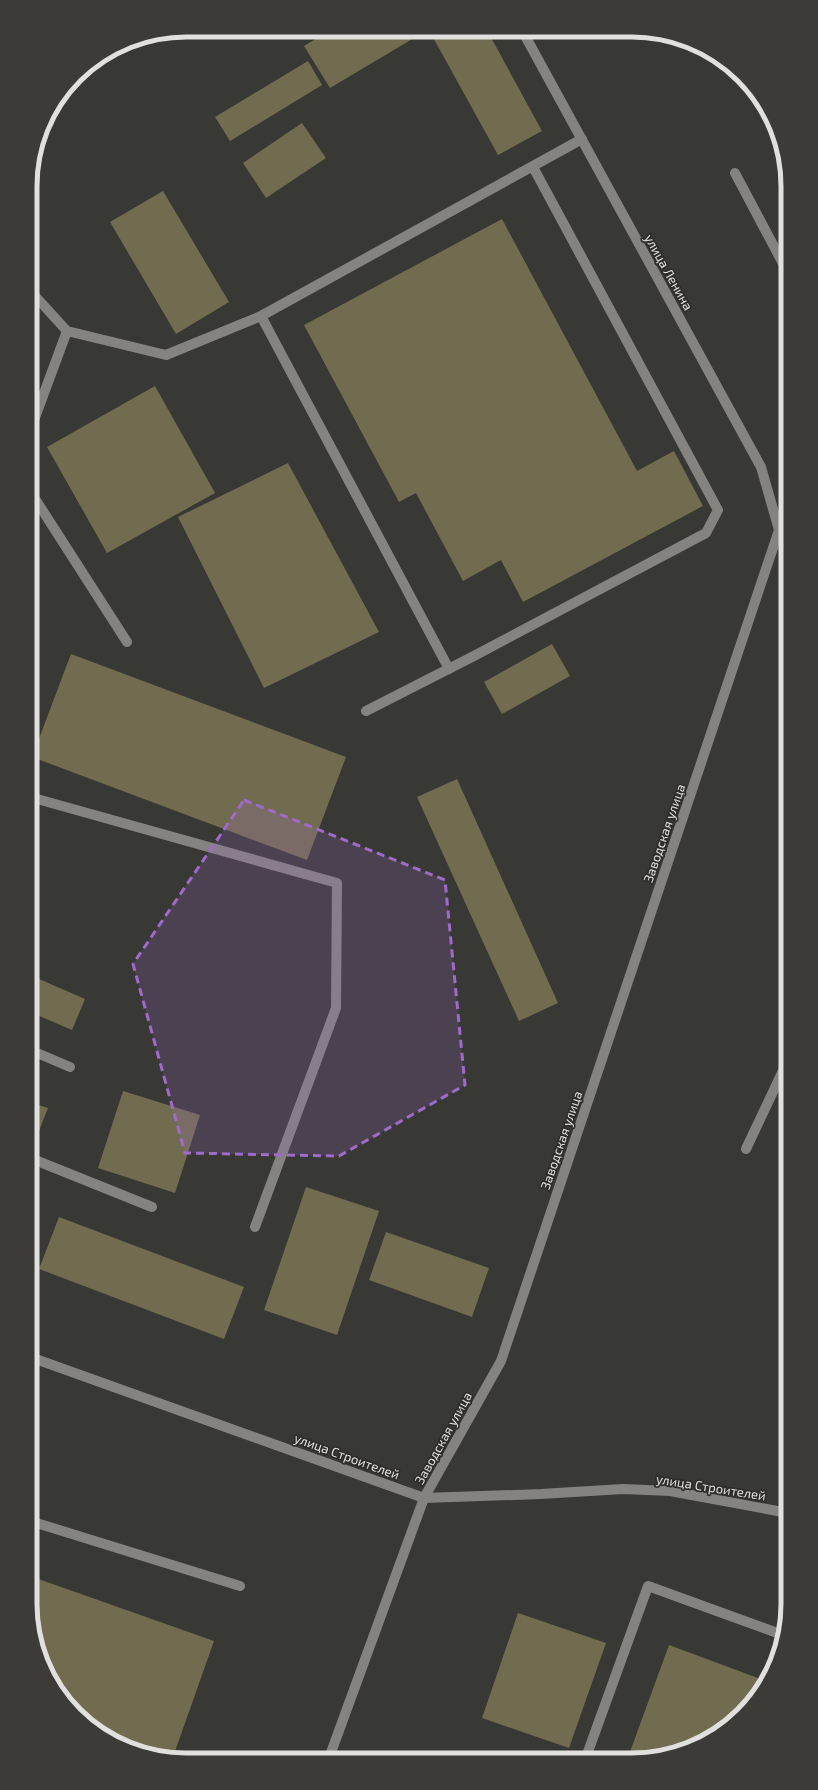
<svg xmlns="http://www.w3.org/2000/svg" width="818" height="1790" viewBox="0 0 818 1790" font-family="'Exo 2',sans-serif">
<rect width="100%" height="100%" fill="#383834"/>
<!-- building -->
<path fill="#716c4f" d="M329,31H410L414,38L330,88L304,46Z
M430,32H488L542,131L498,155Z
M308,61L322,85L230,141L215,117Z
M302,123L326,158L266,198L243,163Z
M783,149L786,170L776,153Z
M163,191L229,302L176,334L110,222Z
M502,219L637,471L674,451L703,506L523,602L501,560L463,581L416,493L399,502L304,325Z
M155,386L215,493L107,553L47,447Z
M288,463L379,632L264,688L178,517Z
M552,644L570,676L502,714L484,682Z
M71,654L346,757L307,860L32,757Z
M457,779L558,1003L519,1021L417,797Z
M30,975L85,999L72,1030L30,1012Z
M123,1091L200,1115L175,1193L98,1168Z
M30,1102L48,1108L32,1149L30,1148Z
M306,1187L379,1211L337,1335L264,1310Z
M59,1217L244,1287L224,1339L39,1269Z
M386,1232L489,1268L472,1317L369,1280Z
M30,1576L214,1641L173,1757H156L117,1744L83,1721L56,1691L35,1645L30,1604Z
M518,1613L606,1643L569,1748L482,1718Z
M669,1645L766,1681L756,1699L719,1734L673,1755L627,1760Z"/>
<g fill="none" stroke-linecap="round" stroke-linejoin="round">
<!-- service -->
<path stroke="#84837f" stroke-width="10" d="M735,173L788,273
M35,296L67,331L166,355L261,316L582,139
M261,316L449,669
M30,431L67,331
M30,491L127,642
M366,711L472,657L706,533L718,510L533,167
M30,797L337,883L336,1008L255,1227
M30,1050L70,1067
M746,1149L788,1060
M30,1158L152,1207
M30,1521L240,1586
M585,1760L648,1586L783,1635"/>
<!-- minor -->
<path stroke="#84837f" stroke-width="10" d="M523,32L761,467L779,530
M424,1498L541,1494L623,1489L670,1491L788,1513"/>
<!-- tertiary -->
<path stroke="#84837f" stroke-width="10" d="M30,1357L424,1498
M329,1758L424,1498L501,1361L779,530L788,517"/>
</g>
<!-- marked area -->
<path fill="#9f6bca" fill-opacity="0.2" stroke="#9f6bca" stroke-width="3" stroke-dasharray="8 5" stroke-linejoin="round" d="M244,800L445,880L465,1085L339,1156L185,1153L133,964Z"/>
<g text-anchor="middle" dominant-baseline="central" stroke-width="3.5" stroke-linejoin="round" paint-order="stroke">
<!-- street labels -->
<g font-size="13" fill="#e1e0de" stroke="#2e2d2a">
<text transform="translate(669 272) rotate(61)">улица Ленина</text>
<text transform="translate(664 833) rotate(-71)">Заводская улица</text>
<text transform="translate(561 1140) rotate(-71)">Заводская улица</text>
<text transform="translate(443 1438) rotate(-61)">Заводская улица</text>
<text transform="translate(347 1456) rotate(20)">улица Строителей</text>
<text transform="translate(711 1487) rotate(9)">улица Строителей</text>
</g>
</g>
<!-- crop -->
<path d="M0 0H818V1790H0ZM186 37H632A149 149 0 0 1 781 186V1604A149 149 0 0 1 632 1753H186A149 149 0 0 1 37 1604V186A149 149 0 0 1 186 37Z" fill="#3c3b38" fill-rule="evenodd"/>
<path fill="none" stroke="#e1e0de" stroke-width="5" d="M186 37H632A149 149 0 0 1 781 186V1604A149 149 0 0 1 632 1753H186A149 149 0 0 1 37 1604V186A149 149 0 0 1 186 37Z"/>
</svg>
